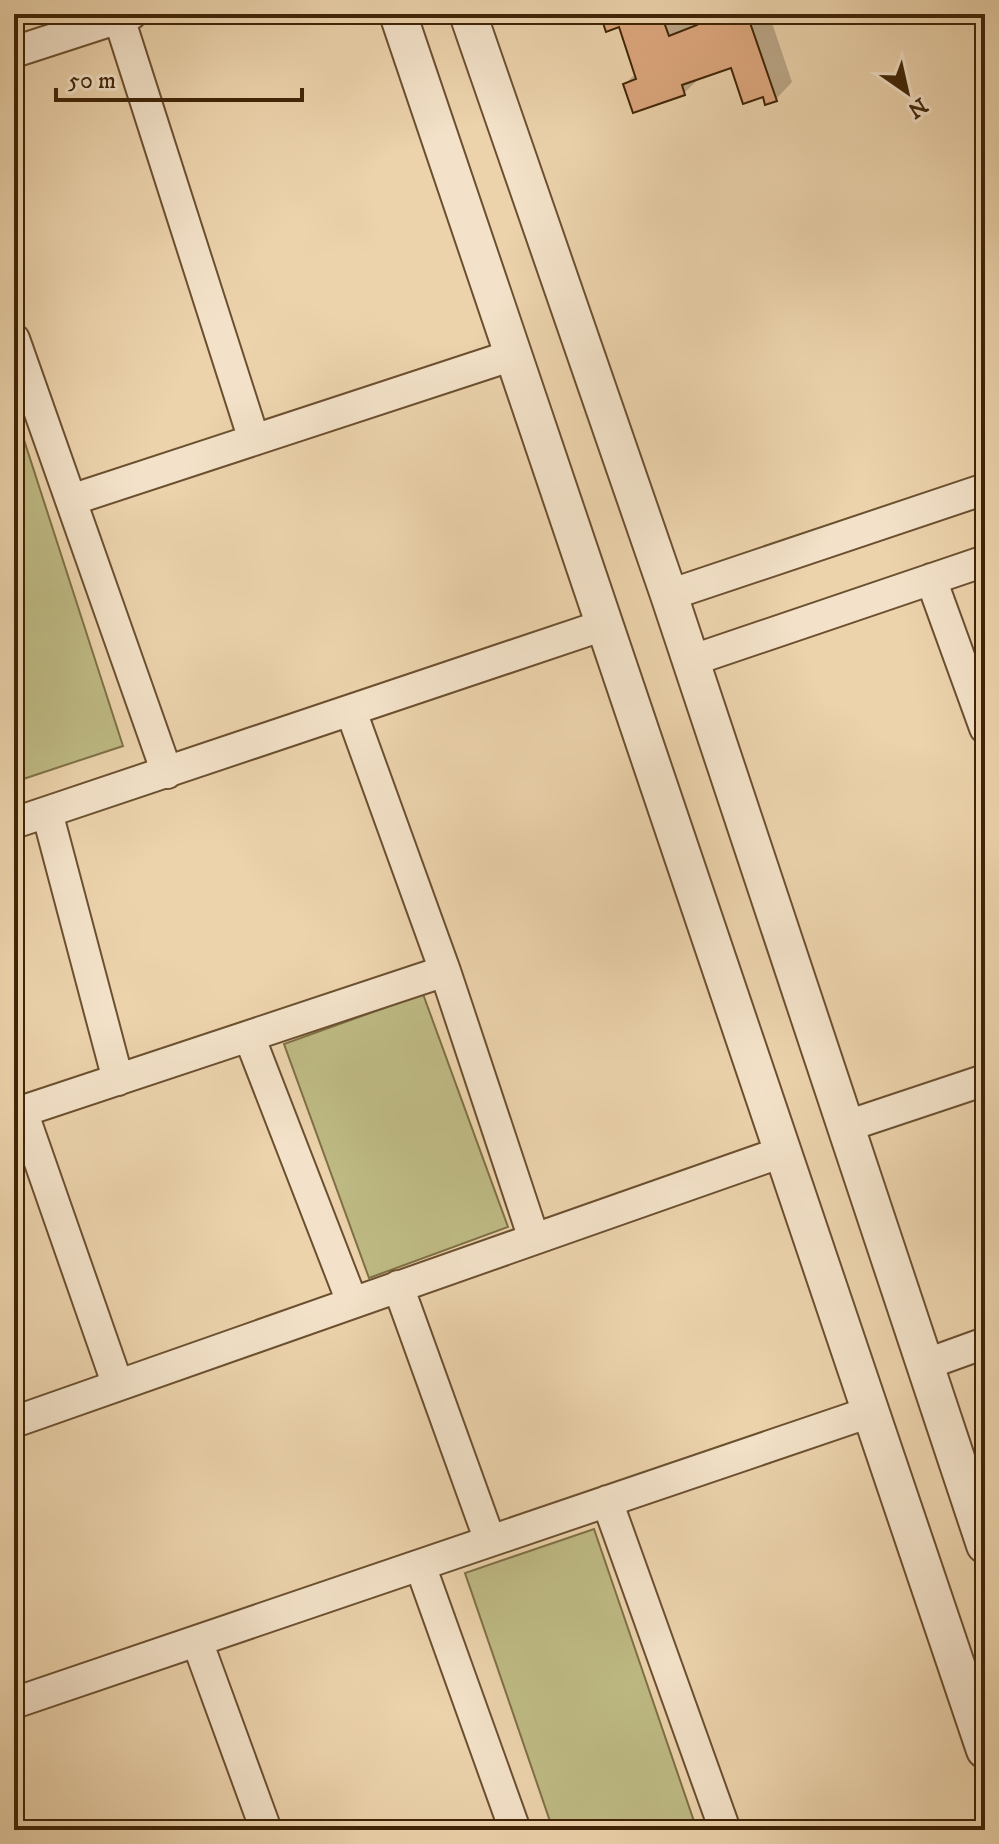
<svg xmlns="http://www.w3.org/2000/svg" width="999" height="1844" viewBox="0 0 999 1844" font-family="'IM FELL DW Pica',serif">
<rect width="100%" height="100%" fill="#ecd3ac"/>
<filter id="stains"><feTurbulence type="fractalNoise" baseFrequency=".0025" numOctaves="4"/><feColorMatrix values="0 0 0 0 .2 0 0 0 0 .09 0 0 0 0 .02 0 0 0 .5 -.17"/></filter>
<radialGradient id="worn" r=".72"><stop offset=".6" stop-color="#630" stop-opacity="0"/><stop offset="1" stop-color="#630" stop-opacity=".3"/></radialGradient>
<!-- green -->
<path fill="#beba84" stroke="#7f7046" stroke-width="2" d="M14,409L123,746L14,782Z
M423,994L508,1227L369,1278L284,1044Z
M594,1529L697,1830H553L465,1573Z"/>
<!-- shadow -->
<path fill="#0003" d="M602,14H683L685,21L695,14H769L792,82L776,99L764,95L732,65L702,76L684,93L625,84L636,73L620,25Z"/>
<!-- building -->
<path fill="#dea87f" stroke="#402507" stroke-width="2" d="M600,14H661L669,36L697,25L693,14H747L777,101L765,105L763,97L743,104L731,68L682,85L685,95L633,113L623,84L636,79L619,27L606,32Z"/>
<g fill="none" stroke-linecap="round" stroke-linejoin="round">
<!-- minor casing -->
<g stroke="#6b5030" stroke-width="34">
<path id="minor" d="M119,18L254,440
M14,52L131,14
M14,339L167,773
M71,500L513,355
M931,579L985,728
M669,595L985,489
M690,661L985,561
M351,711L445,971L534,1239
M47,812L118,1080
M14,823L604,625
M249,1036L352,1302
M22,1111L117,1383
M14,1114L445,971
M844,1127L985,1080
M398,1286L490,1541
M924,1365L985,1343
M14,1422L782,1152
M607,1501L725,1830
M420,1565L515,1830
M197,1641L266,1830
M14,1703L870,1412"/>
</g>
<!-- tertiary casing -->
<g stroke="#6b5030" stroke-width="40">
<path id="tertiary" d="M398,14L985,1750
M468,14L669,595L985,1545"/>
</g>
<!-- minor -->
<use href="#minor" stroke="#f3e2c9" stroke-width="30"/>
<!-- tertiary -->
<use href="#tertiary" stroke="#f3e2c9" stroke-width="36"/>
</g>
<!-- margin -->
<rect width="999" height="1844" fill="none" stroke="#ecd3ac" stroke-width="48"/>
<rect x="16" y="16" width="967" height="1812" fill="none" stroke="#402507" stroke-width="4"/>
<rect x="24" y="24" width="951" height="1796" fill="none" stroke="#402507" stroke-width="2"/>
<!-- north arrow -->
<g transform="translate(907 92) rotate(146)" stroke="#f3e2c9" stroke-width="6" paint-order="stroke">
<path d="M0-6L14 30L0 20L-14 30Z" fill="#402507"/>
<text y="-12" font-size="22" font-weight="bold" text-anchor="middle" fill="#402507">N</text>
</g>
<!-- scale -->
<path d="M56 88v12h246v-12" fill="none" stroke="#402507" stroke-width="4"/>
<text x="68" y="88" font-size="24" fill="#402507" stroke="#f3e2c9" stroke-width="6" paint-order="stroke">50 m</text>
<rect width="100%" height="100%" filter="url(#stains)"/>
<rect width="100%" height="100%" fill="url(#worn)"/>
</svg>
